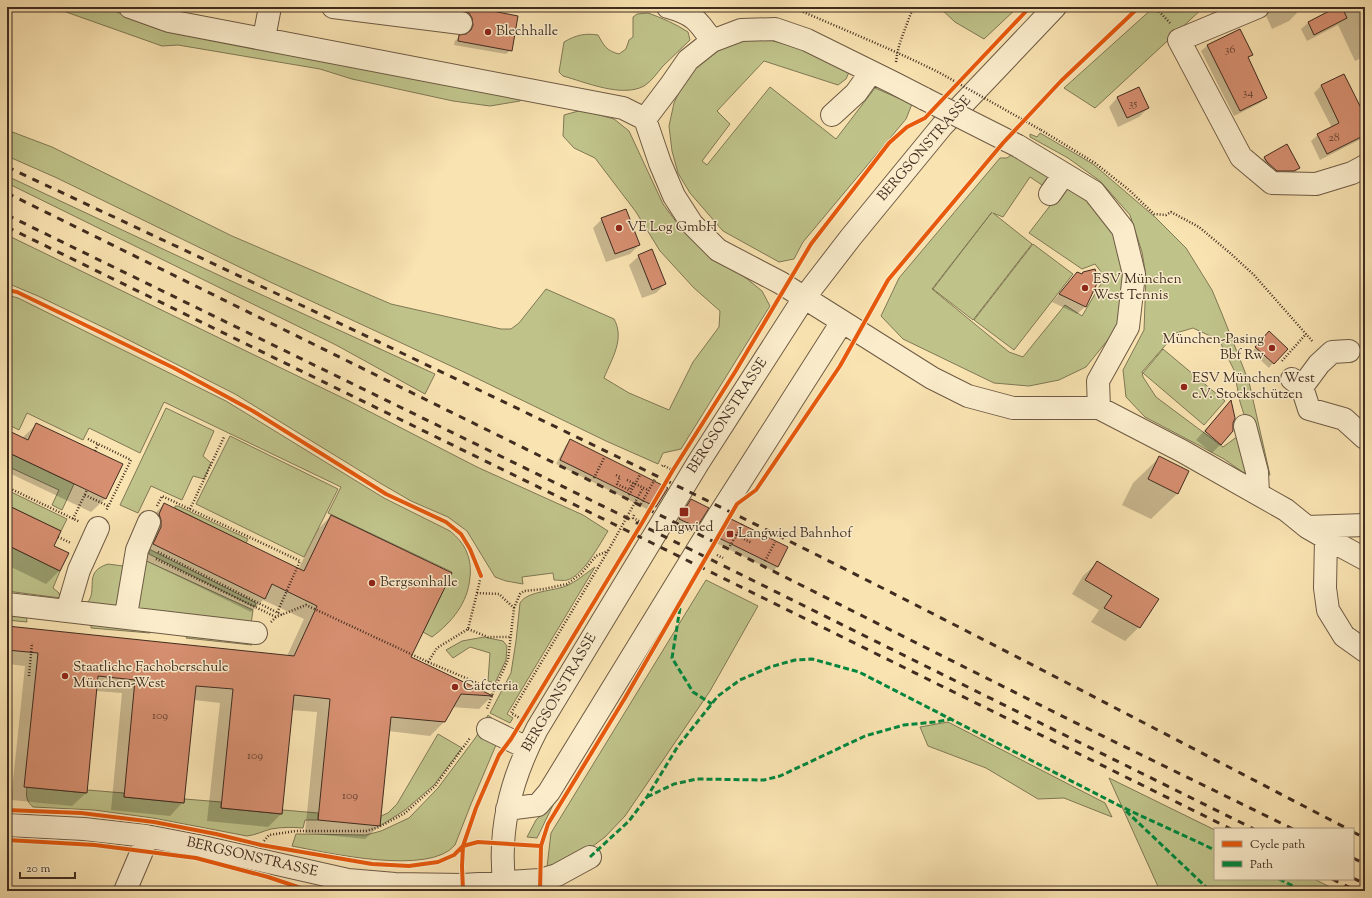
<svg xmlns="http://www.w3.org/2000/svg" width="1372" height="898" viewBox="0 0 1372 898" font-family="'Sorts Mill Goudy',serif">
<rect width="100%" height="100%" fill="#f9e3b1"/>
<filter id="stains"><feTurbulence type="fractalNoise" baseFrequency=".005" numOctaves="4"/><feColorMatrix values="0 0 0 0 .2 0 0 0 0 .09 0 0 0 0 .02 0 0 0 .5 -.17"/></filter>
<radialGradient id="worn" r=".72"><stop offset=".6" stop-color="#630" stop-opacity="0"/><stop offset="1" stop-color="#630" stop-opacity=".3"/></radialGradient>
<!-- green -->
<path fill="#bfc38a" stroke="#807855" d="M52,7H103L152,25L524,97L520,101L490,106L453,101L352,79L320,69L178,45L162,46Z
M939,7H1018L984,39L955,22Z
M1154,7H1204L1095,108L1064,88Z
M648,13C662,18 676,24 688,32L690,40C681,49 672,57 663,66C657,73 652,81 644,86C622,98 585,82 563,76L559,72L564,42C576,35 585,33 598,35C604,46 607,51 619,54L626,49L629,40L633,37V17L637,14Z
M755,36L824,55L850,70L846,79L838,85L764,61L717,111L730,124L702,161L707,165L770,87L836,139L875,88L912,104L906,119L803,242L794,259L779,262L723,231L690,193L678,173L672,151L669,126L674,103L689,69L718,46Z
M582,110L614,119L629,131L663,204L683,231L716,258L746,278L762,291L770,306L681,449L663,453L658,464L606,441L466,373L268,281L57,178L7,156V130L52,147L232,236L391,304L501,329H511L519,323L546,289L614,319C625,339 612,358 604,378L629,393L669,410L693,362L719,327L720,311L694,288L660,251L636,212L595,158L574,148L563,136L564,115Z
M1040,133L1093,164L1155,217L1186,248L1212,290L1222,314L1249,382L1270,475H1268L1250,433L1240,402L1234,370L1219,340L1193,328L1176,333L1142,372L1143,377L1156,397L1223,447L1238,436L1252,474L1244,473L1224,459L1202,447L1145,417L1126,397L1123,370L1144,330L1146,276L1142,252L1130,215L1100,181L1068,158L1030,137V134L1037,137Z
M1012,154L1051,179L1042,185L1030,177L1003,217L993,213L1032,244L973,320L933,289L992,212L932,289L1009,352L1023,357L1065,305L1082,316L1105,277L1095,264L1082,269L1029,233L1066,185L1099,211L1118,239L1127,281L1123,321L1086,367L1059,380L1029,386L994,383L903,339L881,316L899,278L1000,158H1007Z
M7,176L227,279L435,374L425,394L336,345L7,183Z
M7,235L347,400L477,467L583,515L608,531C600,544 582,577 567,580C564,581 558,580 554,580L553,573L522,577L523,584L506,581L495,577L467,531L448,517L411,501L380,483L235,394L111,331L38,296L7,283Z
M1033,244L1073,274L1014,350L974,320Z
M7,295L18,298L226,401L384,498L450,531C457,537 464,544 467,553C470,560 471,569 470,577C468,603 452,622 432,637L423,632L452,572L328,513L341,487L164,402L140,453L89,428L83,440L27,413L19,430L7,424Z
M1163,349L1225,401L1204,425L1143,373Z
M166,408L214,431L203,456L211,463L204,479L193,476L182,500L151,486L138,513L120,505Z
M230,436L338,489L304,557L196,504Z
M7,452L74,484L62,510L52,505L59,490L7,466Z
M7,490L67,519L61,531L7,505Z
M175,506H178L248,539L246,543L175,508Z
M7,545L60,571L53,588L59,593L60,598L7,591Z
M149,549L256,603L255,607L149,554Z
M142,559L253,610L251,624L137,611Z
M108,564L123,566L127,598L114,607L87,603C99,590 82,572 108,564Z
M595,567L507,714L513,718L510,723L490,713L511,673L516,641L520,603C527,591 554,591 566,586C576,582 586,573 595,567Z
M706,580L758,606L710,691L625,816L605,837L581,855L547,867L551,833Z
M7,612L26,614L27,622L7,620Z
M91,622L149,627L150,633L91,628Z
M191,631L249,637L252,645L186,638Z
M484,637L503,641L507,646L506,660L495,683L488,681L490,653L470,647L453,658L446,650L462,641Z
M488,715L493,719L483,738L496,745L471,804L455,845C430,876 328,853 292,846L296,834L366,835L381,831L409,818L438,788L476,737Z
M948,722L1105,803L1112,817L1064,798L1038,799L986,768L928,746L920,727Z
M438,734L462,748L434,785L405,810L380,826L381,816L388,813L397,804Z
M1109,778L1215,830V879H1314L1338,891H1160Z
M27,787L86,793L87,790L124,793V797L184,803L185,799L221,802V808L282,814L283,810L318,813V820H305L303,828C292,827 282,827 271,829C263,831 256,835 247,836L153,818L94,810L33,807C26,801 26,796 27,787Z
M554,803L537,838L527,837L536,820Z"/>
<!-- shadow -->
<path fill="#0003" d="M465,7H466L511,50L506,54L454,45L455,41L460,36L468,34L469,30L468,22L460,15L461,11Z
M1262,7H1294L1297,13L1289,21L1272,29Z
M1340,7H1365V56L1355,61L1338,25L1307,41L1301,29L1308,23Z
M1207,46L1252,55L1247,59L1266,98L1260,103L1234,116L1201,51Z
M1343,75L1361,111L1365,109V137L1320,160L1311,141L1318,135L1332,128L1314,93L1321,86Z
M1118,97L1148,108L1139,117L1118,127L1109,107Z
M1265,157L1298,168L1290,177L1256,166Z
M602,219L639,245L630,254L606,262L593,228Z
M639,256L665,284L656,293L642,298L629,265Z
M1082,275L1096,276L1099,278L1085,307L1077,314L1052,302L1070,281Z
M1265,337L1273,363L1269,368L1252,352Z
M1230,402L1221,444L1212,453L1196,440Z
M37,424L121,464L105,499L91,512L7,472V431L22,438Z
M571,441L656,507L651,511L556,464L566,445Z
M1159,458L1188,472L1177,494L1151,519L1122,505L1133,483Z
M691,500L707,508L696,527L692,531L676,523L687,504Z
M164,504L298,570L318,529L331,516L410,657L492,696L479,709L452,707L444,722L430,736L388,731L379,826L365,839L305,833L317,712L291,710L281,814L268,827L207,821L220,703L194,700L183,802L170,816L111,810L122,693L96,691L86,793L72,806L11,800L25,666L7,664V627L287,656L304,619L263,600L251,612L140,558L151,518Z
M7,506L52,547L60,570L46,584L7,565Z
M731,520L787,547L777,567L773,571L716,543L727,524Z
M1097,563L1139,627L1125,641L1091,622L1099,610L1072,594L1083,576Z"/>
<!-- building -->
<path fill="#d68f70" stroke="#402c20" d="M464,7H472L518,16L512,51L458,41L459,35L466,34L471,30L473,25L472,18L469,13L464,11Z
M1337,7H1342L1347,18L1314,35L1308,22Z
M1240,29L1253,55L1248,57L1267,98L1240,111L1207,45Z
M1344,74L1365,116V135L1327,154L1317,134L1339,123L1321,85Z
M1139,87L1149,108L1127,118L1117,97Z
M1287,144L1300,168L1294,171H1277L1267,162L1264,157Z
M626,209L640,245L615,254L601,218Z
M652,249L666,284L652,290L638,255Z
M1095,269L1097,275L1100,277L1086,307L1059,294L1077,272L1082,274L1083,272Z
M1269,331L1288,349L1274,364L1255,347Z
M1231,400L1235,418L1233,423V431L1221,445L1205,431Z
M36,423L123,464L106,499L7,452V430L28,440Z
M570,439L668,488L656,507L560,460Z
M1159,456L1189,471L1178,494L1148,479Z
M691,499L709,508L697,527L679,519Z
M164,503L304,571L331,515L452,573L411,657L493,696L461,694L445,722L391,717L380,826L318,820L330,699L294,695L282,814L221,808L233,689L196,686L184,803L124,797L135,680L98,676L87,793L24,787L38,653L7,650V626L294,656L317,606L272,584L265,599L153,544L161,527V520L159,514Z
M7,505L61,531L54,546L69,553L60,571L7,545Z
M731,519L788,547L778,567L719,538Z
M1097,561L1159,599L1140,628L1104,608L1112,596L1085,580Z"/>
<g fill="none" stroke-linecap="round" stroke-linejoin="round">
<!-- minor casing -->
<g stroke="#6e5a44" stroke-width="24">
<path id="minor" d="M130,7L169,21L623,108L645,119L660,163L674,196L692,224L718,250L781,283L932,378L968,396L1013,408H1099L1182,451L1286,510L1307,527L1326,538L1365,559
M333,7L461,23
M668,7C693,14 698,20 712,41
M1258,7L1179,40L1241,157L1272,183L1316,184L1352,173L1365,166
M264,38L270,7
M832,115L856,93L871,72
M645,119L670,86L688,60L712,41L741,30L775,29L807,40L894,83L925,99
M1018,146L1094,192L1123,229L1134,274L1128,327L1098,381L1099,408
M1050,194L1064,174
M1292,379L1302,387L1309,409L1344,419L1365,438
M1302,387L1319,364L1332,352L1349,351
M1245,426L1257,472L1258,494
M1307,527L1365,525
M1326,538L1325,588L1328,610L1344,636L1365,651
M7,604L256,633
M67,611L79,570L98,528
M129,617L127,609L137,550L149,522
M488,729L527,748
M507,809L538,805L549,792L717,518L842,322
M7,825L84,829L146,836L198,846L348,880L395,884L463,885L540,880L557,875L590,857
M125,891L142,851L146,836
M505,891C497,832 510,781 537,729L698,463L804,298L851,237L942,126L1055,7"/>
</g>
<!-- path -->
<path stroke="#402c20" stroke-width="2.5" stroke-dasharray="1 2" stroke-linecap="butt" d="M792,7C842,29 892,49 940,73
M1155,7L1170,23
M896,62C898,42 907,26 913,7
M1041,130L1095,163L1129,190L1154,214L1166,215L1171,212L1199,227L1230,253L1254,275L1313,342
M1282,361L1306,334
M88,439L131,460L106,511
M95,451L98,444
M662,466L663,465L672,470
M616,475L620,477L617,484L629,490L633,483
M594,478L604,458
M627,480L648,490
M7,487L80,522
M85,495L108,506
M629,495L640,475
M641,504L655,479
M157,506L162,496L300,561L277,613
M190,509L224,437
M634,515L633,518L641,522
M73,519L87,490
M736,535L752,543
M58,537L71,543
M730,546L743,523
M158,552L282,615
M717,555L723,558
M156,559L276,617
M765,561L775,542
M477,593L481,576
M514,608L520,594L524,591L544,589L567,584L581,574L596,556L608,551
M271,622L276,617L306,605L428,662L437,648L468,629L477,593L499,594L514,608L508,660L494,690L487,709
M468,629L488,637H511
M428,662L494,690
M29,676L32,643
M521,719L511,713L608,551L643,488
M264,841L269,835L296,831H366L379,827L405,813L435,786L470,738"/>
<!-- minor -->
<use href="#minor" stroke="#fbedcc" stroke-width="22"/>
<!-- rail -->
<path stroke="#402c20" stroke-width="3" stroke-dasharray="7 7" stroke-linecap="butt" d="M7,167C264,287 520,408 773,533C966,629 1157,730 1348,829
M7,193L761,565L1068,719L1293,829
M7,215L617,513L1254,829
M7,227L571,503L1231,829
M1353,832L1365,838
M1353,858L1365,864
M1353,878L1365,884
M1332,879L1357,891"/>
<!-- minor-bridge casing -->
<g stroke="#6e5a44" stroke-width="24" stroke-linecap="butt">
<path id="minor-bridge" d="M925,99L1018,146"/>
</g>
<!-- path-bridge -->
<path stroke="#402c20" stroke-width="2.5" stroke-dasharray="1 2" stroke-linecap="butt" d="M940,73L1041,130"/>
<!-- minor-bridge -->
<use href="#minor-bridge" stroke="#fbedcc" stroke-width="22"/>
<!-- quiet -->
<path stroke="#00873e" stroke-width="3" stroke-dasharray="6 3" stroke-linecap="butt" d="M680,608L672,658L693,692L712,704
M647,797L674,784L697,779L764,780L780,776L865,736L904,725L935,722L952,719
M1126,811L1205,886L1208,891
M590,857L629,821L647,797L678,746L718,696L740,680L770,667L795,660L812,659L859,672L1122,807L1215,850
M1279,879L1303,891"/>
<!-- cycleway casing -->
<g stroke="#fbedcc" stroke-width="6">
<path id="cycleway" d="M7,290L17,292L174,368L253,411L386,494L446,522L461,534L470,549L481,576
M7,810L81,813L154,822L216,834L261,845L372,864L409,866L438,862L454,855L463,846L478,842L541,846
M7,840L95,845L196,858L268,877L310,891
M463,891L462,866L463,846L476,808L499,755L511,739L642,523L673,470L735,372L811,244L889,143L907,127L925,118L1030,7
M540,891L541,846L548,824L625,698L737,504L756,490L840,366L888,280L1003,143L1061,81L1139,7"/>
</g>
<!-- cycleway -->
<use href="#cycleway" stroke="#e8590c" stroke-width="4"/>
</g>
<!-- markers -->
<g fill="#8f2418" stroke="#fbedcc" stroke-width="1.5">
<circle cx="488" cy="32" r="4"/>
<circle cx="619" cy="228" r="4"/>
<circle cx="1085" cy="288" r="4"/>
<circle cx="1272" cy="348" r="4"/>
<circle cx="1184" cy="387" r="4"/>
<rect x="679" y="507" width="10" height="10" rx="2"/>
<rect x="726" y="530" width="8" height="8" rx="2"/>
<circle cx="372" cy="583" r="4"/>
<circle cx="65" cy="676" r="4"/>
<circle cx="455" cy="687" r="4"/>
</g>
<g text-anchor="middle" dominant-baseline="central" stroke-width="3" stroke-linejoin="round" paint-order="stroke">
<!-- number labels -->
<g font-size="12" fill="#664534">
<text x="1230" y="50">36</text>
<text x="1248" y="93">34</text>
<text x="1133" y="104">35</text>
<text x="1334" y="138">28</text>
<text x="160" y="716">109</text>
<text x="255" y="756">109</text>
<text x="350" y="796">109</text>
</g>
<!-- poi labels -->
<g font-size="14" fill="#402c20" stroke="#fbedcc" text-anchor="start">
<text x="496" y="32">Blechhalle</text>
<text x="627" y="228">VE Log GmbH</text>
<text x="1093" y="280">ESV München<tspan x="1093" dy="16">West Tennis</tspan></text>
<text x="1264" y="340" text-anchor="end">München-Pasing<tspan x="1264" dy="16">Bbf Rw</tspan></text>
<text x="1192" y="379">ESV München West<tspan x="1192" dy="16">e.V. Stockschützen</tspan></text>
<text x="684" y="528" text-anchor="middle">Langwied</text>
<text x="738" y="534">Langwied Bahnhof</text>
<text x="380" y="583">Bergsonhalle</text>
<text x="73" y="668">Staatliche Fachoberschule<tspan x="73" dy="16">München-West</tspan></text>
<text x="463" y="687">Cafeteria</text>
</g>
<!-- street labels -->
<g font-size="14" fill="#402c20" stroke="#fbedcc">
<text transform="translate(925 149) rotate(-49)">BERGSONSTRASSE</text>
<text transform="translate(728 416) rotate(-57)">BERGSONSTRASSE</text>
<text transform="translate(560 693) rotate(-60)">BERGSONSTRASSE</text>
<text transform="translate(252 858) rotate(13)">BERGSONSTRASSE</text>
</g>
</g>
<!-- margin -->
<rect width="1372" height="898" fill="none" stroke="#f9e3b1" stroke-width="24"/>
<rect x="8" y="8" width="1356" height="882" fill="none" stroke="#402c20" stroke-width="2"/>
<rect x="12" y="12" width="1348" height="874" fill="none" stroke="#402c20"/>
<!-- legend -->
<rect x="1214" y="828" width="140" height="52" fill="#fbedcc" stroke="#b0a087"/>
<rect x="1222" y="841" width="20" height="6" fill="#e8590c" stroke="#b0a087"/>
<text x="1250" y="848" font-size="12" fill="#402c20">Cycle path</text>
<rect x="1222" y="861" width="20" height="6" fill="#00873e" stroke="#b0a087"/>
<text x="1250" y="868" font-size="12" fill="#402c20">Path</text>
<!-- scale -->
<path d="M20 872v6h55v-6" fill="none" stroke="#402c20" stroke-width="2"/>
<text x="26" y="872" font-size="12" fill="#402c20" stroke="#fbedcc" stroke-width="3" paint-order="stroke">20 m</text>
<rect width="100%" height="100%" filter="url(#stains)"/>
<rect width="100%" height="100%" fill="url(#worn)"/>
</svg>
